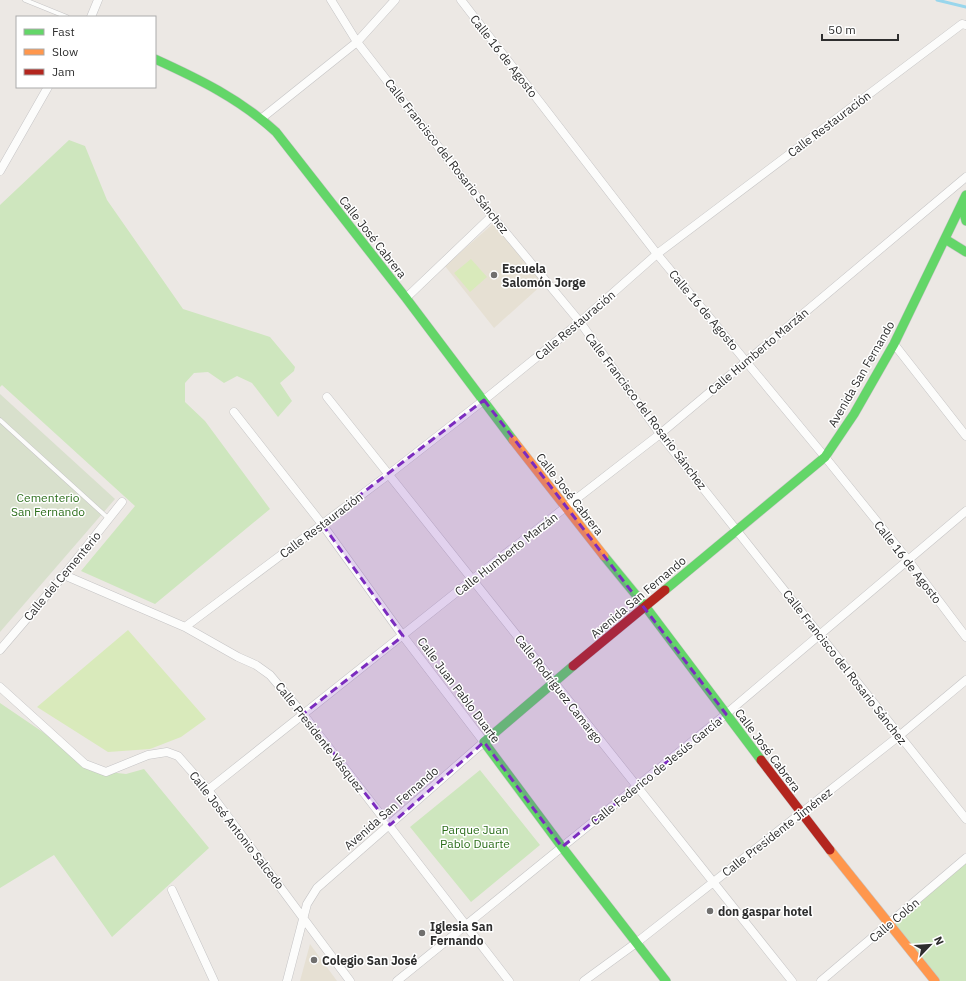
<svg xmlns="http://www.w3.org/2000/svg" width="966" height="981" viewBox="0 0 966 981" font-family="'IBM Plex Sans',sans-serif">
<rect width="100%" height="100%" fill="#ece8e4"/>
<!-- education -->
<path fill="#e6e0d3" d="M495,222L544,283L494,328L445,266Z
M310,944L337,981H300Z"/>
<!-- green -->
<path fill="#cee6be" d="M69,140L85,146L107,200L183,309L270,337L295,367L294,371L280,383L292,401L278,417L252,383L237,376L224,383L208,372L194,373L185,383V402L205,421L270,509L155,604L81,571L135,506L2,385L0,387V205Z
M0,703L100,771L126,774L144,769L209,848L112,937L54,855L0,888Z
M480,770L540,845L471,902L410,827Z
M966,858V981H935L890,924Z"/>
<!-- cemetery -->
<path fill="#d8e0cc" d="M0,394L115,499L0,632Z"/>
<!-- pitch -->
<path fill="#d9eabb" d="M471,259L487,277L470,292L454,273Z
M128,630L206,719L181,737L150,749L108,752L37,707Z"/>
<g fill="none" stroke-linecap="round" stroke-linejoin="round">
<!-- stream -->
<path stroke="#99d6ec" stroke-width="3" d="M937,0L966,7"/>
<!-- lane casing -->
<g stroke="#c5c4c5" stroke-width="5">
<path id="lane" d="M25,0L67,17
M0,420L109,519"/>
</g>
<!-- street casing -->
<g stroke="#c5c4c5" stroke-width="9">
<path id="street" d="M331,0L357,42L492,216L580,322L660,434L966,819
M461,0L657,254L825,457L908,560L966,637
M91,17L98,0
M262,118L357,42L395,0
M0,171L48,87
M406,298L492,216
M894,344L966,436
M327,397L792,981
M234,412L322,524L403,636L484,742L317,888L307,904L287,981
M64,575L185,627L238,657L256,665L270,675L303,714L509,981
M185,627L388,475L484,400L580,322L657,254L962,24L966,25
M0,650L64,575L122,502
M0,687L85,764L106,772L148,755L167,752L178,756L208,790L350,981
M208,790L473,579L660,434L966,177
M172,890L214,981
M397,981L726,714L966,511
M584,981L636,943L899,736L966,680
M821,981L966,858"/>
</g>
<!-- fast casing -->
<g stroke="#c5c4c5" stroke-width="10">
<path id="fast" d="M155,59C199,79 240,99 276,132L406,298L513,440
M962,205L966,221
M945,239L966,252
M604,556L645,606L761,760
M665,590L825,457L854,414L894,344L966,195
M573,666L484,742L562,847L666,981"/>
</g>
<!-- slow casing -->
<g stroke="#c5c4c5" stroke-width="10">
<path id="slow" d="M513,440L604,556
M830,850L935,981"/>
</g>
<!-- jam casing -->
<g stroke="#c5c4c5" stroke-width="10">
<path id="jam" d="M573,666L665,590
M761,760L830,850"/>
</g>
<!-- lane -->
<use href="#lane" stroke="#fcfcfb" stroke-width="4"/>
<!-- street -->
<use href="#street" stroke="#fcfcfb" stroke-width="8"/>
<!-- fast -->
<use href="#fast" stroke="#63d668" stroke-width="9"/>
<!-- slow -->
<use href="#slow" stroke="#ff974d" stroke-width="9"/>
<!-- jam -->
<use href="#jam" stroke="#b3261e" stroke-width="9"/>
</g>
<!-- marked area -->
<path fill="#7b2cbf" fill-opacity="0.2" stroke="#7b2cbf" stroke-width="3" stroke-dasharray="8 5" stroke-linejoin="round" d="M484,400L726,714L562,847L484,742L390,825L303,714L403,636L322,524Z"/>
<!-- markers -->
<g fill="#706f6e" stroke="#fff" stroke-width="1.5">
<circle cx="494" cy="275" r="4"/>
<circle cx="710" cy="911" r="4"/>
<circle cx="422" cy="933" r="4"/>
<circle cx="314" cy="960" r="4"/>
</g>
<g text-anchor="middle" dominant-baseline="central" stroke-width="3" stroke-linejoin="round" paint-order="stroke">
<!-- street labels -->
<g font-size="12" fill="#2e2e2e" stroke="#fff">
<text transform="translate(504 56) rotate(52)">Calle 16 de Agosto</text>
<text transform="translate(829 124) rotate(-37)">Calle Restauración</text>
<text transform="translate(447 156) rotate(52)">Calle Francisco del Rosario Sánchez</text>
<text transform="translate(373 237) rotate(52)">Calle José Cabrera</text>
<text transform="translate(704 310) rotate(50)">Calle 16 de Agosto</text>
<text transform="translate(575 325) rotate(-40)">Calle Restauración</text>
<text transform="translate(758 351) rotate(-40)">Calle Humberto Marzán</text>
<text transform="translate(861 374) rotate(-60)">Avenida San Fernando</text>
<text transform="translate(646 411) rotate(53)">Calle Francisco del Rosario Sánchez</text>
<text transform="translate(570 494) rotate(52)">Calle José Cabrera</text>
<text transform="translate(321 525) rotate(-37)">Calle Restauración</text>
<text transform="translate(506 554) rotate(-38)">Calle Humberto Marzán</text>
<text transform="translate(908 562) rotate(52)">Calle 16 de Agosto</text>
<text transform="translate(62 576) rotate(-50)">Calle del Cementerio</text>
<text transform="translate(638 597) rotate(-40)">Avenida San Fernando</text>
<text transform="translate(845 667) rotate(52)">Calle Francisco del Rosario Sánchez</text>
<text transform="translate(559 689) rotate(52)">Calle Rodríguez Camargo</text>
<text transform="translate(459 690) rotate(53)">Calle Juan Pablo Duarte</text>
<text transform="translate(320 737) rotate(52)">Calle Presidente Vásquez</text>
<text transform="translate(768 750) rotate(53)">Calle José Cabrera</text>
<text transform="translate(656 771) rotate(-39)">Calle Federico de Jesús García</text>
<text transform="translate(391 808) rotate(-41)">Avenida San Fernando</text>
<text transform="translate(237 830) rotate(52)">Calle José Antonio Salcedo</text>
<text transform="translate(777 832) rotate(-38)">Calle Presidente Jiménez</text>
<text transform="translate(894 920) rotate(-40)">Calle Colón</text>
</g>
<!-- poi labels -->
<g font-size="12" font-weight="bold" fill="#2e2e2e" stroke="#fff" text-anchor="start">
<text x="502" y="268">Escuela<tspan x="502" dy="14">Salomón Jorge</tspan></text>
<text x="718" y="911">don gaspar hotel</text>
<text x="430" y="926">Iglesia San<tspan x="430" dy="14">Fernando</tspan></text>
<text x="322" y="960">Colegio San José</text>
</g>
<!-- park labels -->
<g font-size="12" fill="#2c6e1b" stroke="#fff">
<text x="48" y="497">Cementerio<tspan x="48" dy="14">San Fernando</tspan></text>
<text x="475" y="829">Parque Juan<tspan x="475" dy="14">Pablo Duarte</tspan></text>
</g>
</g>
<!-- legend -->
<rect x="16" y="16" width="140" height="72" fill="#ffffff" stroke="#ababab"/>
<rect x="24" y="29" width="20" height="6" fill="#63d668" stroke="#ababab"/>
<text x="52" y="36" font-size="12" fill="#2e2e2e">Fast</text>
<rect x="24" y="49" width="20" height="6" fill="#ff974d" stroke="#ababab"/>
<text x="52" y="56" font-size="12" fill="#2e2e2e">Slow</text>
<rect x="24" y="69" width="20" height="6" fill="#b3261e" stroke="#ababab"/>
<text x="52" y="76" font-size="12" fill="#2e2e2e">Jam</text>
<!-- north arrow -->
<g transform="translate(930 945) rotate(65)" stroke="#ffffff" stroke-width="3" paint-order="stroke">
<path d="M0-3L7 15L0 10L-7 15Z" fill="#2e2e2e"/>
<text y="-6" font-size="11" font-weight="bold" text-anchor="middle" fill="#2e2e2e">N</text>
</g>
<!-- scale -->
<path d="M822 34v6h76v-6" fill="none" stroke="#2e2e2e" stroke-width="2"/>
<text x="828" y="34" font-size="12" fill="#2e2e2e" stroke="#ffffff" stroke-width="3" paint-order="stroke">50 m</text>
</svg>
